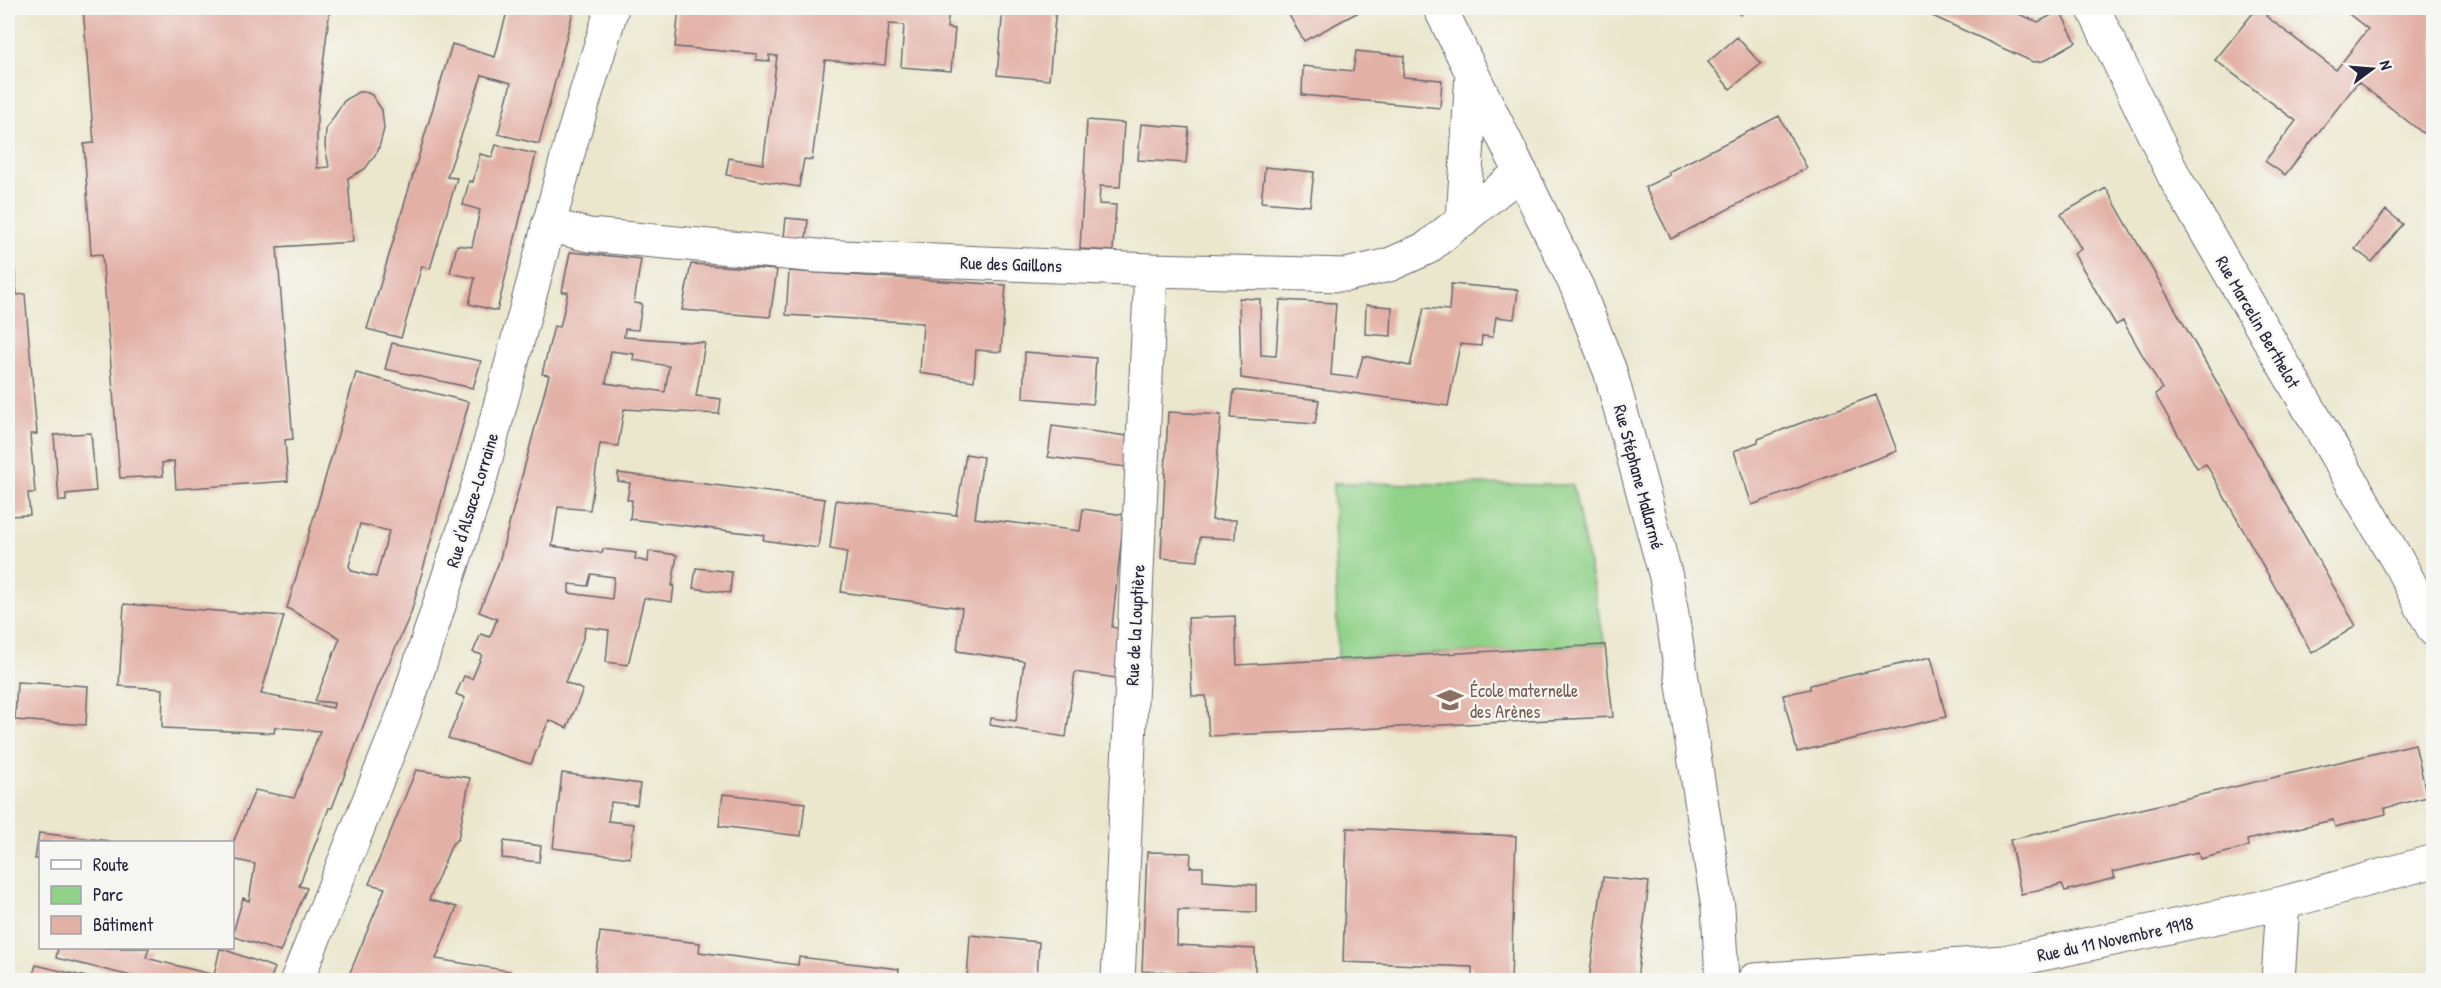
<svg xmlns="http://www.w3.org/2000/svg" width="2441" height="988" viewBox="0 0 2441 988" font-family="'Patrick Hand',sans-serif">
<rect width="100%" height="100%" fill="#f6f6f2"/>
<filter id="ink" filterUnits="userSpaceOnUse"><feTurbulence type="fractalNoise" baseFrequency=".0167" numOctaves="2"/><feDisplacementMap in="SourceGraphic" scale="12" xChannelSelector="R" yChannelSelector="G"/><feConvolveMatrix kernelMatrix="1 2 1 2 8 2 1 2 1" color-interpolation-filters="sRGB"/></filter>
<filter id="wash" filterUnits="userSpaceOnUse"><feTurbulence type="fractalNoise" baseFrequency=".008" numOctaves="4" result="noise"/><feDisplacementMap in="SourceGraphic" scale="24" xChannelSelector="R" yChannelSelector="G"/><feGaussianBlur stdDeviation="1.35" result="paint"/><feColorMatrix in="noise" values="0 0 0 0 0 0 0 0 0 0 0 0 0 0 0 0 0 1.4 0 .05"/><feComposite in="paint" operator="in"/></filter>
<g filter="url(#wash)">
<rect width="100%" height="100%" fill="#ebe7cd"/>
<!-- green -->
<path fill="#91d289" stroke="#5a7a62" stroke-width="1.5" d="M1333,483L1573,485L1605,645L1338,659Z"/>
<g id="blocks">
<!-- building -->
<path fill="#e3b0a6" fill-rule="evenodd" d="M83,8H330L317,113V168L329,167L325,146L326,129L344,101L358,92H366L372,95L382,110L384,129L378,151L365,169L348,178L353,242L277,247L293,439L285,440L288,481L176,489L174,461L162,463L163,476L120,478L102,254L91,255L84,144L94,143Z
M508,8H574L539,144L498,134L511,83L482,75L447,177L457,178L430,269L422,266L401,338L367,329L452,44L495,57Z
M679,8H949L947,28L955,29L951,71L901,67L904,25L889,24L885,65L825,60L812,160L804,159L799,187L726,175L729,158L763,164L777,56L769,55L770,61L756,60L757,54L675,47Z
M1003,8H1056L1049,80L997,75Z
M1285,8H1366L1304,41Z
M1735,8H1749L1740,15Z
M1915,8H2004L2038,22L2060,11L2076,42L2043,61L2033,62Z
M2257,8H2273L2266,16L2336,70L2368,29L2341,8H2434V142L2358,82L2285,175L2265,161L2296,121L2215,60Z
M1737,37L1761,64L1730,89L1708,62Z
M1356,51L1404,56L1403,77L1442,80L1440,108L1302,95L1303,66L1353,71Z
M1779,116L1807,168L1671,239L1645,187L1670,175L1668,172Z
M1087,120L1124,123L1120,187L1100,186L1099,204L1116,205L1113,251L1080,249Z
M1141,124L1189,128L1186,163L1138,160Z
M496,145L536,154L497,311L469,304L475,278L450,273L457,245L472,247L480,210L463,205L469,181L473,182L480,154L492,157Z
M1265,167L1314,172L1310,206L1261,202Z
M2106,188L2356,626L2312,653L2206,464L2197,468L2155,394L2162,389L2123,321L2116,325L2074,254L2081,249L2061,214Z
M8,198L17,295L25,294L37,434H30L35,493H28L30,515L8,516Z
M2386,210L2403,224L2372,262L2355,249Z
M786,218L808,220L806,239L784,237Z
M570,252L641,259L634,303L642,304L638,330L625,329L624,337L705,343L696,396L721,399L719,414L624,409L618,446L600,444L590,510L558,507L552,546L602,553L603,549L636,553L635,559L648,562L649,551L677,555L672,586L674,585L672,602L644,598L628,665L606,662L609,630L585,627L584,636L565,682L583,690L567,728L549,720L531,764L448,738L465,698L456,694L464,676L472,679L482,655L473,652L481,634L490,637L497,619L479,612L499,562L549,375L542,374L554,326L560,327L568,292H562ZM611,351L634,354L633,360L669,366L665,392L606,383ZM591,574L614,577L612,599L569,593V584L588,586Z
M691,264L777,270L770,317L682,310Z
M789,271L1006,285L1001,352L976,350L974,381L920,373L923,323L786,315Z
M1451,284L1518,290L1514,319L1496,317L1493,337L1482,336L1481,346L1460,344L1448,406L1241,378L1239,298L1260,299L1261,355L1276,356L1280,300L1336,303L1331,375L1357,378L1363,356L1410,366L1424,308L1449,310Z
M1366,305L1392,307L1391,336L1365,334Z
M392,343L481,361L473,388L385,369Z
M1025,352L1096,358L1093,404L1023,398Z
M356,373L469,402L411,613L378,687L332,808H329L299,886L307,888L280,952L232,936L243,898L249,901L255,864L232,859V845L255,790L294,798L320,731L275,727L274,733L162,728L163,689L119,686L124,604L284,616L261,694L333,708L334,703L315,701L340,638L287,608ZM360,524L389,531L376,577L352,571L349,566Z
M1234,390L1319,400L1315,424L1231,418Z
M1876,395L1897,451L1752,505L1734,451L1758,442V439Z
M1168,412L1221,415L1212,520H1236L1235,539L1200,537L1198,561L1161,558Z
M1052,426L1127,436L1126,467L1048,457Z
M91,433L96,491L66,494V501H59L54,435Z
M966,454L983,457L975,518L1080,531L1083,509L1124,515L1112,627L1119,629L1116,678L1075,672L1066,737L990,725L991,718L1016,721L1024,661L957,651L962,608L841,592L847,552L830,549L836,500L956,515Z
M618,473L825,499L818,548L763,540L764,535L630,519L632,500H627L630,483L618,481Z
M696,568L732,572L730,593L693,588Z
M1235,616L1237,665L1605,645L1613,717L1209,736L1206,696H1192L1188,618Z
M1931,657L1946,717L1797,752L1783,695L1810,689V685Z
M17,682L88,686L86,725L15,720Z
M2415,744L2427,797L2385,808L2386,814L2335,827L2333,820L2247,840L2248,847L2200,859L2198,852L2113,872L2115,878L2065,891L2062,884L2021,894L2010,840Z
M416,770L470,778L458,839L452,844L429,900L457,907L436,959L510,971L508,980H347L385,888L369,884Z
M562,773L640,784L637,805L611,802L608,821L634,824L630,858L553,848Z
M723,794L805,803L801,836L719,826Z
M1347,828L1516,836L1511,980H1472V967L1343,962Z
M39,833L109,841V842H40V859H35Z
M504,841L541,846L539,862L502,858Z
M1147,852L1191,853L1190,867H1203V881L1256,885V912L1178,910L1177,945L1255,949V976L1142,971Z
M1603,877L1649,882L1637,980H1589Z
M600,932L700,943L699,952L798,965L799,957L899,969L898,980H594Z
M970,935L1039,942L1037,980H967Z
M58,948H149L146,958L214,975L220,948L275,968L270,980H148L56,958Z
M36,965L99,980H31Z"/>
</g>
</g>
<g filter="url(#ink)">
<use href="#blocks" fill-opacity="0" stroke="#68676e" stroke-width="1.5"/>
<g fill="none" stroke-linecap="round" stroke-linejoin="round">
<!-- street casing -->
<g stroke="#68676e" stroke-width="35">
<path id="street" d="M1440,8L1577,287L1610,371L1666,577L1718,908L1722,980
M2093,8L2175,178L2400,565L2434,630
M1463,221L1472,73
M548,225L589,235L818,256L1151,270L1346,275L1389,265L1427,248L1521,172
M1118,980L1151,270
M1754,980L2004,962L2283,903L2434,861
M2278,980L2283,903"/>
</g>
<!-- secondary casing -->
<g stroke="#68676e" stroke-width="35">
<path id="secondary" d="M297,980L404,713L480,480L572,139L612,8"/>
</g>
<!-- street -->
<use href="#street" stroke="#fff" stroke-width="33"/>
<!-- secondary -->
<use href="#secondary" stroke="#fff" stroke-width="33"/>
</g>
</g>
<!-- icons -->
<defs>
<g id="school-bare" transform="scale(2.07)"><path d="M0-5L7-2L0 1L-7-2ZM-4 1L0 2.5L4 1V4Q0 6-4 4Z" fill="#8d6e63" stroke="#f6f6f2" stroke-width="2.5" paint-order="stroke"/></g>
</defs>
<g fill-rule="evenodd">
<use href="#school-bare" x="1450" y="700"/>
</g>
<g text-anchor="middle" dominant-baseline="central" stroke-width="4.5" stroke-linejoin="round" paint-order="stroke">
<!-- street labels -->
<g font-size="18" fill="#22223b" stroke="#f6f6f2">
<text transform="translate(1011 264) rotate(2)">Rue des Gaillons</text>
<text transform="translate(2258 322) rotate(60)">Rue Marcelin Berthelot</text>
<text transform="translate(1639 477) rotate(75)">Rue Stéphane Mallarmé</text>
<text transform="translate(472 500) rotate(-73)">Rue d'Alsace-Lorraine</text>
<text transform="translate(1135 625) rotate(-87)">Rue de la Louptière</text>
<text transform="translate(2115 939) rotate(-12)">Rue du 11 Novembre 1918</text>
</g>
<!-- education labels -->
<g font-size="18" fill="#785e54" stroke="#f6f6f2" text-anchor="start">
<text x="1470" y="690">École maternelle<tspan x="1470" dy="21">des Arènes</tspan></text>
</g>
</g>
<!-- margin -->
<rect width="2441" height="988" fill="none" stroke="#f6f6f2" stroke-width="30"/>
<!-- legend -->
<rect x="39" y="841" width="195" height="108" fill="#f6f6f2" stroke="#a1a1a9" stroke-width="1.5"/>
<rect x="51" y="860" width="30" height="9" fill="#ffffff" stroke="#a1a1a9" stroke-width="1.5"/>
<text x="93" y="871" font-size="18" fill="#22223b">Route</text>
<rect x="51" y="886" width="30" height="18" fill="#91d289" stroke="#a1a1a9" stroke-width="1.5"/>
<text x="93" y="901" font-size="18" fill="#22223b">Parc</text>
<rect x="51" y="916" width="30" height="18" fill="#e3b0a6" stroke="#a1a1a9" stroke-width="1.5"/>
<text x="93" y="931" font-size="18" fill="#22223b">Bâtiment</text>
<!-- north arrow -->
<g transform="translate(2372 69) rotate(74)" stroke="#f6f6f2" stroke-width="4.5" paint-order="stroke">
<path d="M0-4.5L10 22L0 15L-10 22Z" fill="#22223b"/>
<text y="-9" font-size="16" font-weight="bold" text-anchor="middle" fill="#22223b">N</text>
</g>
</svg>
